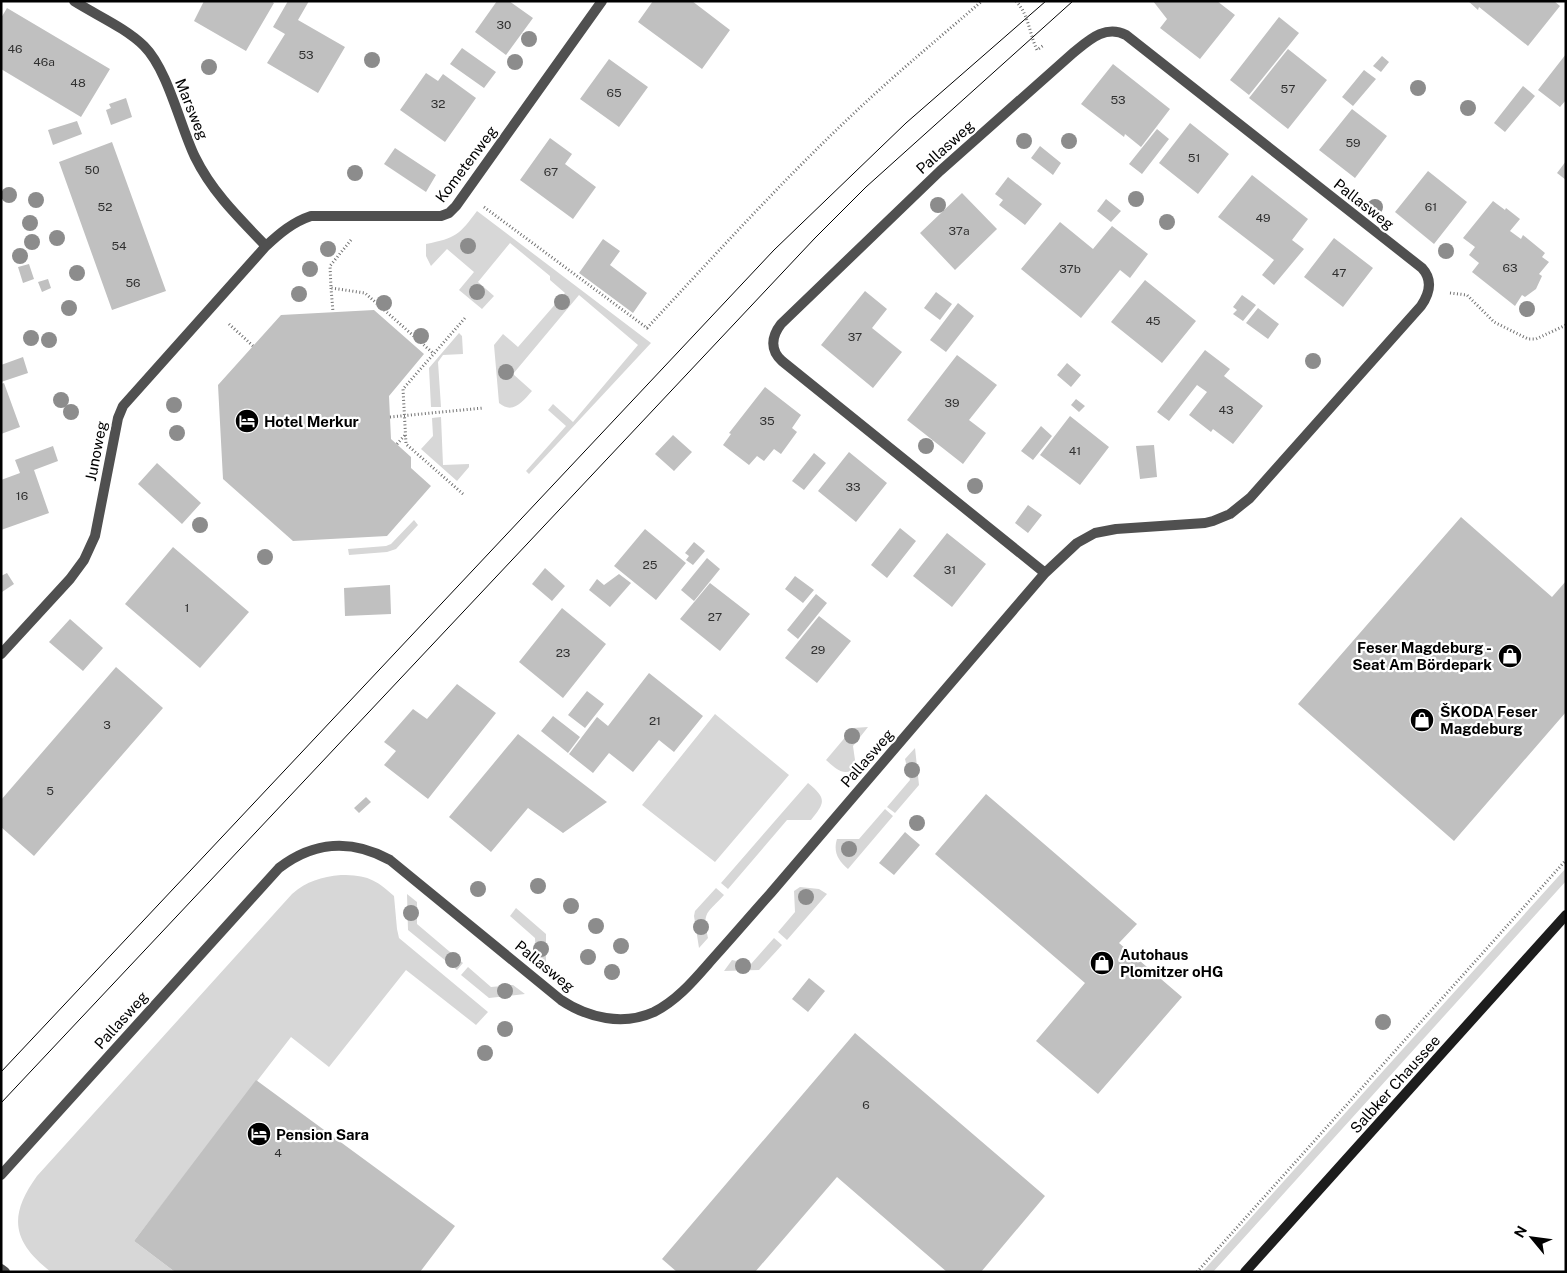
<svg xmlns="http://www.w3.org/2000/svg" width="1567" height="1273" viewBox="0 0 1567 1273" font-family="'Public Sans',sans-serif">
<rect width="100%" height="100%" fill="#fff"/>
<!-- green -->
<path fill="#d7d7d7" d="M477,211L651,343L529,474L526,471L566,426L548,410L553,404L573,422L638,345L579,295L513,374L532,391C523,401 513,415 499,403L494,345L503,334L518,347L565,293L550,280V276L510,243L478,282L494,296L482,309L459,290L474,272L447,249L431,266L426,256V244C456,238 459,235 477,211Z
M459,333L462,336L463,354L443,355L438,362L441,407H431L429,368Z
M441,417L443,465L469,464V467L457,481L421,449L433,436L432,418Z
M414,520L418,525L396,549L387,552L349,555L348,549L386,546L391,544Z
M715,714L789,775L715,862L642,805Z
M868,727L853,746L856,767C845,778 836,769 826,760L853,728Z
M915,748L919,785L895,813L887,807L910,780L905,759Z
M808,783C826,798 826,802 811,820H787L728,889L721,883Z
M885,809L893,816L848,869C838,860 833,852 837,839H859Z
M1566,868V881L1213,1272H1202Z
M341,875C367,875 375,879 394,896L397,929L399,938L488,1012L476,1025L406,970L329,1067L291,1037L134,1241L175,1272H51C12,1242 8,1216 37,1176L292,894C307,881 321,877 341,875Z
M800,887L819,889L827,894L787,940L778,932L795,912L794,891Z
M716,888L724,895C707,914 702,911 708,938L699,948L694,916L695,911Z
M407,894L417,902V924L463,963L457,970L408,930Z
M516,908L546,934V969L536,961L535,938L510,916Z
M774,938L782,945L759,970L724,971L732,960L751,964Z
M468,967L491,987L513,985L525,994L489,998L461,975Z"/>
<!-- building -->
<path fill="#c0c0c0" d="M204,1H271L274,3L246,51L194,21Z
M288,1H309L298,20L345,47L318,93L267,63L285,34L273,27Z
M497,1H509L533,18L506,55L475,32Z
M653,1H692L730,30L702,69L638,22Z
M1153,1H1217L1235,15L1200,59L1160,28L1167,19Z
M1468,1H1554L1560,6L1528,46L1479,7L1478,10Z
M7,8L110,69L81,117L1,69V18Z
M1279,17L1299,33L1249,95L1230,80Z
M462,48L496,72L484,88L450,64Z
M1288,49L1327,80L1288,129L1249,98Z
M1566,54V100L1560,107L1538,90Z
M1382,56L1389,62L1381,72L1373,66Z
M609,59L648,87L619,127L580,99Z
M1113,64L1170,109L1141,147L1125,134L1124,137L1081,104Z
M1364,70L1376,79L1353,106L1342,97Z
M426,73L438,81L443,74L476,98L445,142L400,110Z
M1523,86L1535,96L1505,132L1494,123Z
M126,98L132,117L111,125L106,110L111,108L109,104Z
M1352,109L1387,136L1355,178L1319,150Z
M77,121L82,134L53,145L48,130Z
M1190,123L1229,154L1198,194L1159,163Z
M1157,129L1169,139L1142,174L1129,164Z
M550,138L572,154L565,164L596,187L573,219L520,180Z
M112,142L166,291L112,310L59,162Z
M1040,146L1061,163L1053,175L1031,158Z
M395,148L436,175L426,192L384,164Z
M1566,161V180L1557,173Z
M1428,171L1467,202L1434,244L1395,212Z
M1252,175L1308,219L1292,240L1304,249L1274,285L1262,275L1274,260L1218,217Z
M1008,177L1042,204L1025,225L999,205L1003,200L995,194Z
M962,193L997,229L955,270L920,233Z
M1106,199L1121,211L1111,222L1097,211Z
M1493,201L1505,210L1506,208L1520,219L1510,231L1521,239L1523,235L1545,253L1542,257L1549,262L1539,274L1542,276L1536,289L1525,297L1522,295L1515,306L1472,272L1479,263L1469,255L1475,247L1463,238Z
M1060,222L1093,249L1112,226L1148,254L1130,278L1120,270L1081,318L1021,269Z
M1334,238L1373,268L1343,307L1304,277Z
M603,239L620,251L610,265L647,293L633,313L579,273Z
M29,264L34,279L23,283L18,267Z
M48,279L51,288L42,292L38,282Z
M1145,280L1196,321L1162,363L1111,322Z
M865,291L887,309L872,328L902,352L873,388L821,345Z
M936,292L952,304L940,320L924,308Z
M1242,295L1256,305L1243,321L1233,314L1237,310L1233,307Z
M958,303L974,316L946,352L930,340Z
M1258,308L1279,324L1268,339L1246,323Z
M374,310L424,354L389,396L391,439L411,457V468L431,486L387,536L293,541L223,479L218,385L281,315Z
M1205,350L1230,369L1224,376L1263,406L1233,444L1213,429L1211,432L1189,415L1207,392L1197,385L1169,421L1157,412Z
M957,355L997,385L969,420L986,433L963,464L907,420Z
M23,357L28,373L1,382V365Z
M1067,363L1081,375L1071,387L1057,375Z
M4,383L20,427L1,434V384Z
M765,387L801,415L792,428L797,432L781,454L774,449L764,461L757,456L749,465L723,445L731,434L729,433Z
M1076,399L1085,406L1079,412L1071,405Z
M1070,416L1109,447L1080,485L1040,455Z
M1041,426L1052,436L1033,460L1021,451Z
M673,435L692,452L674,471L655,454Z
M1154,445L1157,477L1140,479L1136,446Z
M53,446L58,461L34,470L49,513L1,530V480L20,473L15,460Z
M849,452L887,483L856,522L818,491Z
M814,453L826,463L804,490L792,481Z
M157,463L201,503L182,524L138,484Z
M1028,505L1042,515L1028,533L1015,523Z
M1461,517L1552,597L1566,581V712L1454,841L1298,704Z
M900,528L916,541L887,578L871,565Z
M645,529L686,563L656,600L614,566Z
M947,533L986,564L952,607L913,576Z
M694,542L705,551L693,565L686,560L689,556L685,553Z
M173,547L249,612L200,668L125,604Z
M707,558L720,569L694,601L681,590Z
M545,568L565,586L552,601L532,584Z
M7,573L14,584L2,592L1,576Z
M619,574L631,583L610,607L589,590L597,579L604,585Z
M795,576L814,590L803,603L785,589Z
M710,583L750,614L720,651L680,619Z
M390,585L391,614L345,616L344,588Z
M816,594L827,603L798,639L787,630Z
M562,608L606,644L563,698L519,662Z
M819,616L851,641L817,683L785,658Z
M70,619L103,648L83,671L49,642Z
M116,667L163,708L34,856L1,827V800Z
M649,673L703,716L674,752L659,740L633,772L609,753L593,773L569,754L597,717L608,726Z
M457,684L496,713L428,799L384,765L396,751L384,742L413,709L427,719Z
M587,691L604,704L585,728L568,715Z
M553,716L580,737L568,753L541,731Z
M518,734L607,802L563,833L528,808L491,852L449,817Z
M986,794L1137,924L1119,943L1182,997L1098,1094L1036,1041L1085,983L935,854Z
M366,797L371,802L359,813L354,808Z
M905,832L920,845L894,875L879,863Z
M809,978L825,991L808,1012L792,999Z
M855,1033L1045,1196L981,1272H947L837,1177L755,1272H677L662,1259Z
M256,1080L455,1226L420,1272H175L134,1241Z"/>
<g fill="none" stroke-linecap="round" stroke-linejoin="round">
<!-- path -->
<path stroke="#727272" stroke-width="3" stroke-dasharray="1 2.5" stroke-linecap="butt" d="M1016,1C1029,15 1029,33 1037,50L1044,45
M484,207L647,328C714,256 780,183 851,116C893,76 938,39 982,1
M351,240L330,266L331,288L365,293L434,354
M331,288L333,312
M1450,293L1467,295L1494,322L1528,339H1536L1566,325
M229,324L253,346
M390,417L483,408
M397,444L405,435
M463,494L406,444L403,389L465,318
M1197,1272L1566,860"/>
<!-- minor -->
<path stroke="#505050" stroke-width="10" d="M74,1C96,15 126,28 144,46C168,70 180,126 195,157C212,192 239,218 266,246
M1,654L70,579L84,560L95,536L118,418L123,406L266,246C280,233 293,222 311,216H441L449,213L456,206L602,1
M1,1175L279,868C314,841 352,839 390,860L561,1000C588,1018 623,1026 654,1012C680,999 698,975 717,954C735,934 752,914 770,894C862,788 953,680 1045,573L1077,543L1095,533L1116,529L1205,523L1213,521L1230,514L1250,498L1421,306C1430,293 1433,280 1422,268L1126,35C1105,24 1088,41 1073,53L940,171L781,324C771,337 770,350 782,361L1045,573
M1,1269L5,1272"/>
<!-- secondary -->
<path stroke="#1d1d1d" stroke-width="10" d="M1245,1272L1566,915"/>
<!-- tram -->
<path stroke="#000" stroke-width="1" d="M1,1072L774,250L906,123L1046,1
M1,1103L815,238L866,187L1073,1"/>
</g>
<!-- trees -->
<g fill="#8c8c8c">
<circle cx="529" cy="39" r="8"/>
<circle cx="372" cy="60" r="8"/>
<circle cx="515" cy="62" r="8"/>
<circle cx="209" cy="67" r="8"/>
<circle cx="1418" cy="88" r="8"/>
<circle cx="1468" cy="108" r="8"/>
<circle cx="1024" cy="141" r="8"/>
<circle cx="1069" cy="141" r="8"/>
<circle cx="355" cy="173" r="8"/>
<circle cx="9" cy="195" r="8"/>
<circle cx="1136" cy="199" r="8"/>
<circle cx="36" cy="200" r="8"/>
<circle cx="938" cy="205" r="8"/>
<circle cx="1375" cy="207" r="8"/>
<circle cx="1167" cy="222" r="8"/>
<circle cx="30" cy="223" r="8"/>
<circle cx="57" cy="238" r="8"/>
<circle cx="32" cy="242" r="8"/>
<circle cx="468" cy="246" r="8"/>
<circle cx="328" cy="249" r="8"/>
<circle cx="1446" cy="251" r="8"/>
<circle cx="20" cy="256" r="8"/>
<circle cx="310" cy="269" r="8"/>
<circle cx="77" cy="273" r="8"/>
<circle cx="477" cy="292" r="8"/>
<circle cx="299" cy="294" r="8"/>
<circle cx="562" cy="302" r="8"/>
<circle cx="384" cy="303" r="8"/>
<circle cx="69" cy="308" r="8"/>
<circle cx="1527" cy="309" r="8"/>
<circle cx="421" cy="336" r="8"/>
<circle cx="31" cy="338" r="8"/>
<circle cx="49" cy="340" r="8"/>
<circle cx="1313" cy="361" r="8"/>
<circle cx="506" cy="372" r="8"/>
<circle cx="61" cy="400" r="8"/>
<circle cx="174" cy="405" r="8"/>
<circle cx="71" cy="412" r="8"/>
<circle cx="177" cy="433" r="8"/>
<circle cx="926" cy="446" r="8"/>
<circle cx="975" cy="486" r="8"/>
<circle cx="200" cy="525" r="8"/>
<circle cx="265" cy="557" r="8"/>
<circle cx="852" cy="736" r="8"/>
<circle cx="912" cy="770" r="8"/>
<circle cx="917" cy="823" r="8"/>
<circle cx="849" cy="849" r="8"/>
<circle cx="538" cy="886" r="8"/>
<circle cx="478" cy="889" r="8"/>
<circle cx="806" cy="897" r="8"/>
<circle cx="571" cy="906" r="8"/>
<circle cx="411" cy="913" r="8"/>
<circle cx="596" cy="926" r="8"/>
<circle cx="701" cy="927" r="8"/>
<circle cx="621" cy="946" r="8"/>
<circle cx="541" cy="949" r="8"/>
<circle cx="588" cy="957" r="8"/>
<circle cx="453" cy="960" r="8"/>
<circle cx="743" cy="966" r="8"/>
<circle cx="612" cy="972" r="8"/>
<circle cx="505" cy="991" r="8"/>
<circle cx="1383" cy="1022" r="8"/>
<circle cx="505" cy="1029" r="8"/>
<circle cx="485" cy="1053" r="8"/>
</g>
<!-- icons -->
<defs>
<g id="hotel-disc" transform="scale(1.25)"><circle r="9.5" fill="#000" stroke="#fff"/><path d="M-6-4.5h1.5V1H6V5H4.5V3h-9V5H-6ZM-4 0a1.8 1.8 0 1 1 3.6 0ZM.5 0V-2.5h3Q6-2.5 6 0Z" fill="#fff"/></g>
<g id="shop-disc" transform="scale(1.25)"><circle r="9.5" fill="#000" stroke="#fff"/><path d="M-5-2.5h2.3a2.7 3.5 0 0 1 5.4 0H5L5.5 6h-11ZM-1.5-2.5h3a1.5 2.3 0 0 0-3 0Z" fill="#fff"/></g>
</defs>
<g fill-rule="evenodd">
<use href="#hotel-disc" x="247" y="421"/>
<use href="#shop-disc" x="1510" y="656"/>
<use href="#shop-disc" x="1422" y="720"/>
<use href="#shop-disc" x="1102" y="963"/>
<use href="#hotel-disc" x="259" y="1134"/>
</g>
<g text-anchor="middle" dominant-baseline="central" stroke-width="4.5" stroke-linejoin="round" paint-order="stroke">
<!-- number labels -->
<g font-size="12" fill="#303030">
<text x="504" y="25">30</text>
<text x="15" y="49">46</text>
<text x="306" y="55">53</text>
<text x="44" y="62">46a</text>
<text x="78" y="83">48</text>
<text x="1288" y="89">57</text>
<text x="614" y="93">65</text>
<text x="1118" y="100">53</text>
<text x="438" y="104">32</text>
<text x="1353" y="143">59</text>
<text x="1194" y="158">51</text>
<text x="92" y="170">50</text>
<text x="551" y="172">67</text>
<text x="105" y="207">52</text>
<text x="1431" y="207">61</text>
<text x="1263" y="218">49</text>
<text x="959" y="231">37a</text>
<text x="119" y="246">54</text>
<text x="1510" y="268">63</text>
<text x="1070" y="269">37b</text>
<text x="1339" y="273">47</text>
<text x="133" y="283">56</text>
<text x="1153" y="321">45</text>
<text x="855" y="337">37</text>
<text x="952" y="403">39</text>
<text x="1226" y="410">43</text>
<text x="767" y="421">35</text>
<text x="1075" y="451">41</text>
<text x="853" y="487">33</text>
<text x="22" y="496">16</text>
<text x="650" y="565">25</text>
<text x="950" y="570">31</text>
<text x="187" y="608">1</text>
<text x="715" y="617">27</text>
<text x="818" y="650">29</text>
<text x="563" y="653">23</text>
<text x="655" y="721">21</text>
<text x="107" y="725">3</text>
<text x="50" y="791">5</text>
<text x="866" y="1105">6</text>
<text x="278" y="1153">4</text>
</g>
<!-- street labels -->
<g font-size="15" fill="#000" stroke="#fff">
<text transform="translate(192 109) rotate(68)">Marsweg</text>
<text transform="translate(945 147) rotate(-42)">Pallasweg</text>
<text transform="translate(466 164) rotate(-53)">Kometenweg</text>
<text transform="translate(1364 204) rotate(38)">Pallasweg</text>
<text transform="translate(96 451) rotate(-79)">Junoweg</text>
<text transform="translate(867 758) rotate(-49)">Pallasweg</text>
<text transform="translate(545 966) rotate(39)">Pallasweg</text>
<text transform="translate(121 1020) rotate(-48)">Pallasweg</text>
<text transform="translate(1395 1084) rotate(-48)">Salbker Chaussee</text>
</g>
<!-- poi labels -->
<g font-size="15" font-weight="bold" fill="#000" stroke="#fff" text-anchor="start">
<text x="264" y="421">Hotel Merkur</text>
<text x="1492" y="647" text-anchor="end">Feser Magdeburg -<tspan x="1492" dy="17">Seat Am Bördepark</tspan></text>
<text x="1440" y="711">ŠKODA Feser<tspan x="1440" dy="17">Magdeburg</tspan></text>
<text x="1120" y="954">Autohaus<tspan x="1120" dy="17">Plomitzer oHG</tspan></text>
<text x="276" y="1134">Pension Sara</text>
</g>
</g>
<!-- border -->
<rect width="1567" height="1273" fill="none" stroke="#000000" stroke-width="5"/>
<!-- north arrow -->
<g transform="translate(1532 1238) rotate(299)" stroke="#ffffff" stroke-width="4" paint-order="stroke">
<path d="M0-4L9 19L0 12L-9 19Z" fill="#000000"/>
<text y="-8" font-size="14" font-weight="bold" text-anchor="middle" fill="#000000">N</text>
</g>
</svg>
